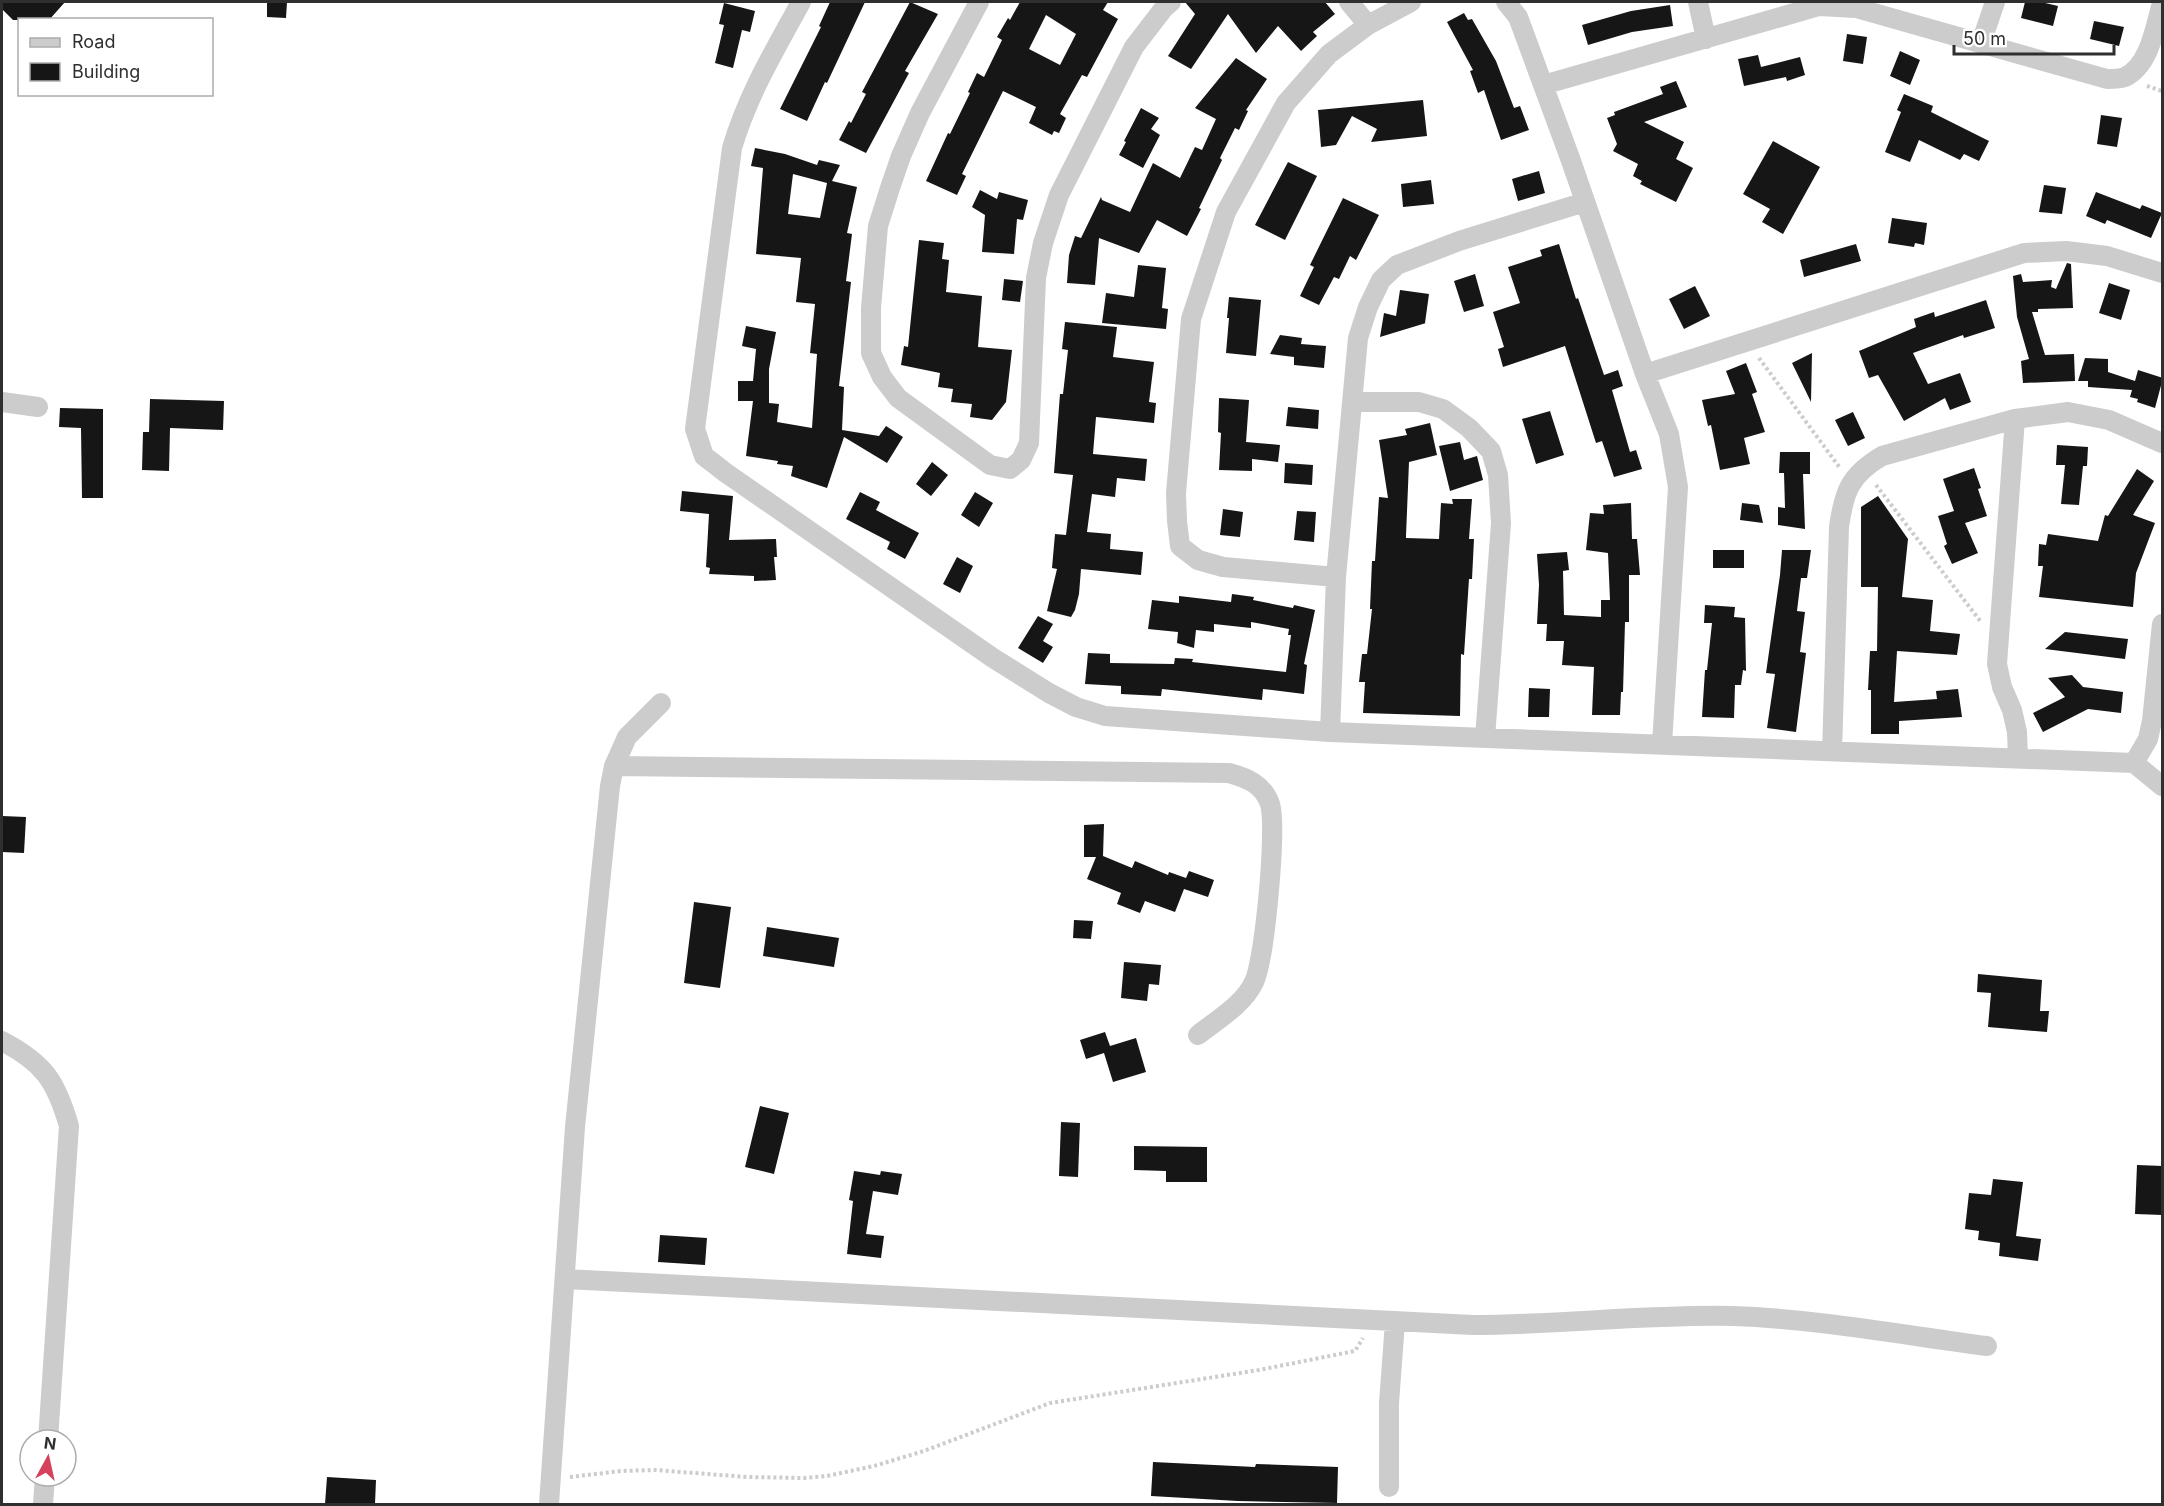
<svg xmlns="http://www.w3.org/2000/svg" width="2164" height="1506" viewBox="0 0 2164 1506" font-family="Inter,sans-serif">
<rect width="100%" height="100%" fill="#fff"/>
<!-- building -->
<path fill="#161616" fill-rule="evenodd" d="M2,2H65L49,20H13L2,9Z
M267,2H287L286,18L267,17Z
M830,2H865L827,83L825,82L807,121L780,109L821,27L819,26Z
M910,2L938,14L905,71L909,73L866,153L839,140L849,121L851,123L866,94L862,92Z
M1020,2H1108L1103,10L1118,19L1087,77L1082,75L1060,114L1066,118L1059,133L1054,131L1052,135L1029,123L1036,107L1003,91L962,174L966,176L957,195L926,181L948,133L950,134L970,93L968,92L977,73L984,77L1002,40L997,37L1008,18L1010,20ZM1046,15L1076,34L1060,65L1029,49Z
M1185,2H1325L1335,14L1313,32L1317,36L1301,51L1278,26L1256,53L1228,14L1191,69L1168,56L1195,14Z
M2025,2H2041L2058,6L2053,26L2021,18Z
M724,3L755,11L750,32L742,30L733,68L715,63L724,25L719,24Z
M1670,5L1673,26L1632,32L1588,45L1582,25L1631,11Z
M1464,13L1468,20L1472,19L1496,61L1514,108L1520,106L1529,130L1501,140L1484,90L1478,93L1470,71L1473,70L1447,22Z
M2094,21L2124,27L2119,46L2090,39Z
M1847,34L1867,37L1863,64L1843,61Z
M1900,51L1920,60L1910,85L1890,76Z
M1758,55L1761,67L1800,57L1805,75L1787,81L1786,77L1744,86L1738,59Z
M1236,58L1267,79L1246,110L1248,111L1239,130L1235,128L1220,158L1222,160L1199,208L1201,209L1187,236L1157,220L1139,253L1099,238L1095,285L1067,283L1069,255L1075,236L1081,238L1101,197L1102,200L1130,212L1153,163L1180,178L1195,147L1202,150L1216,119L1195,108Z
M1676,81L1687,107L1644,122L1684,142L1676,159L1693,168L1676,202L1640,184L1642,181L1633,176L1638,164L1613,151L1617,144L1607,118L1615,115L1614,112L1663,94L1660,87Z
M1904,94L1933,106L1931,112L1989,141L1979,161L1964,154L1960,160L1919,140L1910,162L1885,152L1901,112L1897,110Z
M1423,100L1427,136L1371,142L1377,129L1352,116L1336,145L1321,147L1318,110Z
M1141,108L1159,118L1151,129L1160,135L1143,168L1119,155L1126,142L1124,141Z
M2101,115L2122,118L2117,147L2097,144Z
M1773,141L1820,167L1783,234L1762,222L1770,209L1743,194Z
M755,148L785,154L817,165L819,160L840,165L832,181L857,187L847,233L852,234L846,281L851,282L839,386L844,387L842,430L879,436L886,426L903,437L887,463L844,437L827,488L791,476L793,466L777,464L778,461L746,456L753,401H738V381H753L756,349L742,346L746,326L776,332L769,369V403L779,404L777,422L812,428L817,354L810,353L815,304L796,302L801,258L756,254L763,168L751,166ZM793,174L827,183L820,218L788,214Z
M1288,162L1317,176L1285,240L1255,225Z
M1539,171L1545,193L1518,201L1512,179Z
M1431,180L1434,204L1403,207L1401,184Z
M2044,185L2066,188L2062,214L2039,212Z
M980,190L997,199L999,192L1028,200L1023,220L1017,219L1014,254L982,252L985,215L972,207Z
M2096,192L2140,209L2142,205L2162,213L2151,238L2107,220L2105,224L2086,216Z
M1343,198L1379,215L1356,260L1350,256L1339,279L1334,277L1319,305L1300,296L1314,267L1310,265Z
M1892,218L1927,223L1924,245L1915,243L1914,247L1888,243Z
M919,240L944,243L942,259L949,260L946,292L982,296L978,347L1012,350L1006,402L992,420L970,417L972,404L951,402L953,389L938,387L940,373L901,365L904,346L908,347Z
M1559,244L1576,299L1578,298L1604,375L1618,370L1623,386L1612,390L1630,452L1636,450L1642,469L1614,477L1602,441L1596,443L1565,346L1503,367L1498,349L1504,347L1493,312L1520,303L1508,267L1542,256L1540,250Z
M1856,244L1861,261L1804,277L1800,260Z
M2067,263L2071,264L2073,308L2038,309V312H2032L2045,355L2074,354L2075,381L2023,383L2021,361L2029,359L2017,317L2013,276L2021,274L2023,282L2052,280L2051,287L2056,289Z
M1138,265L1166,268L1162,308L1168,309L1166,329L1102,323L1106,293L1134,297Z
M1475,274L1484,306L1464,312L1454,281Z
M1004,279L1023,281L1020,302L1002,300Z
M2109,283L2130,290L2121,320L2099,313Z
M1695,286L1710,316L1684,329L1669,299Z
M1400,290L1429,294L1425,323H1426L1380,337L1384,313L1396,316Z
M1229,297L1261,300L1256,356L1226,353L1229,318H1227Z
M1986,300L1995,328L1964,338L1963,335L1913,353L1928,384L1960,373L1971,402L1950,410L1945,398L1904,421L1878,375L1869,378L1859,351L1916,327L1914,319L1934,312L1935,317Z
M1065,322L1117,327L1113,357L1154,362L1149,402L1156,403L1154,423L1096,417L1093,454L1147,459L1145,481L1117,478L1115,497L1092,494L1087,532L1111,534L1110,549L1143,552L1141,575L1081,569L1079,594L1075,610L1071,617L1047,611L1057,569L1052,568L1055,534L1066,535L1073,475L1054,473L1060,394H1063L1068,350L1062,349Z
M1280,335L1302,338L1301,344L1326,346L1324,368L1294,365V357L1270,354Z
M1812,353L1811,402L1792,363Z
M2085,358L2108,359V372L2135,381L2138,370L2163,378L2155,408L2137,402L2138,399L2130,397L2132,390L2088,387V381H2078Z
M1746,363L1757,392L1752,394L1765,432L1744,438L1750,464L1720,470L1711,425L1708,426L1702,400L1735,394L1726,371Z
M1219,398L1249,400L1246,442L1280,445L1278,462L1252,459V471L1219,470L1221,433L1218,432Z
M150,399L224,401L223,430L170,428L169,471L142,470L143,432H149Z
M1288,407L1319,410L1318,429L1286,426Z
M60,408L103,409V498H82L81,428L59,427Z
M1550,411L1564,455L1536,464L1522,419Z
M1853,412L1865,438L1848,446L1835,420Z
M1430,423L1437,455L1409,462L1406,536V538L1439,539L1441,503L1453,504L1452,499H1472L1469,539H1474L1472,579H1469L1464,655L1461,654L1460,716L1363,713L1365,682H1359L1362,654H1367L1372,609H1370L1372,561H1375L1379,497L1388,498L1379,440L1407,435L1405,429Z
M1460,442L1464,460L1477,456L1483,480L1450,491L1439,446Z
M2057,445L2088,447L2087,466H2083L2079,505L2061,504L2065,465H2056Z
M1780,452H1810V474H1803L1805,529L1778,525V507L1785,508L1784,473H1779Z
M932,462L948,475L931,496L916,484Z
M1285,463L1313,465L1312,485L1284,483Z
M1974,468L1981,488L1978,489L1987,516L1965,523L1978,553L1952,564L1944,546L1947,544L1938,516L1954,511L1943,479Z
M2137,469L2154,481L2133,515L2155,523L2136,573L2133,607L2039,597L2043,566H2038L2039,544L2046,545L2048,534L2098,541L2105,515L2108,516Z
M682,491L733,496L729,540L776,539L777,557H774L776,580L754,581V576L709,574L710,568L706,567L709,514L680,511Z
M860,492L880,502L876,510L919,533L905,559L887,549L890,542L846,519Z
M975,492L993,503L979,527L961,515Z
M1878,496L1908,539L1902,597L1933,600L1930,631L1960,634L1957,655L1897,651L1894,702L1937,699L1936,691L1958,689L1962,717L1899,721V734H1871V690H1868L1870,651H1877L1878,587H1861V507Z
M1631,503L1632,539H1637L1640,575H1629V622H1625L1623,692H1621L1620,715H1592L1594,667L1562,665L1564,641H1546L1547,624H1537L1539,585L1537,554L1567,552L1569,570L1563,571L1564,615L1601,617V600H1610L1608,553L1586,550L1590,513L1604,514L1603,505Z
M1742,503L1759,505L1763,523L1740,520Z
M1223,509L1243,512L1240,537L1220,535Z
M1297,511L1316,512L1314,542L1294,540Z
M1713,550H1744V568H1713Z
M1782,550H1811L1807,578H1801L1797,611L1805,612L1800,652L1806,653L1796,732L1767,728L1775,674L1766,673L1780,575Z
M957,557L973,566L960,593L943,584Z
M1232,594L1254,597L1253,600L1293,608L1294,605L1315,610L1304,664L1307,665L1304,694L1263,689L1262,700L1162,689L1161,696L1121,694V686L1085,684L1088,653L1110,654V663L1174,664L1175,658L1193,659L1192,662L1286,672L1291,635H1288L1289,629L1251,622V628L1214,624V632L1196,630L1194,648L1177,643L1178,632L1148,629L1152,600L1179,603V596L1231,602Z
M1705,605L1735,607L1734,617L1745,618L1746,671L1743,670L1741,685H1735L1734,718L1702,717L1705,670H1707L1712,623H1704Z
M1038,616L1053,624L1043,641L1053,647L1043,663L1018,648Z
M2065,632L2128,639L2125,659L2045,649Z
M2072,675L2083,687L2123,692L2121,713L2088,709L2043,732L2033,713L2065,697L2048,678Z
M1529,688L1550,689L1549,717H1528Z
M2,816L26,817L24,853L2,852Z
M1104,824L1103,856L1132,868L1135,861L1168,875L1169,872L1186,878L1189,871L1214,880L1208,897L1184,889L1175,912L1145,901L1140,913L1117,904L1121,893L1087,879L1096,857H1084V825Z
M694,902L731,907L720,988L684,983Z
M1074,920L1093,921L1091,939L1073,938Z
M767,927L839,938L834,967L763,956Z
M1124,962L1161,965L1159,985L1149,984L1147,1001L1121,998Z
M1978,974L2042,980L2040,1011H2049L2047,1032L1988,1027L1991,993L1977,992Z
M1105,1032L1110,1046L1136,1038L1146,1072L1113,1082L1104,1053L1086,1059L1080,1040Z
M760,1106L789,1113L774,1174L745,1167Z
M1061,1122L1080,1123L1078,1177L1059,1176Z
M1134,1146L1207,1147V1182H1166V1171L1134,1170Z
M2137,1165L2163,1166V1215L2135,1214Z
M854,1171L880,1175L881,1171L902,1174L898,1195L873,1191L866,1234L884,1236L881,1258L847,1254L853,1201L849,1200Z
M1993,1179L2023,1182L2016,1236L2041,1239L2038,1261L1999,1256L2000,1243L1978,1240L1979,1231L1965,1229L1969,1193L1991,1195Z
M660,1235L707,1238L705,1265L658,1262Z
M1153,1462L1255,1467L1256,1464L1338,1467L1337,1503L1238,1501L1151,1496Z
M327,1477L376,1480L375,1504H325Z"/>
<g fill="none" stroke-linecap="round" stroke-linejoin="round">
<!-- path -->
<path stroke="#ccc" stroke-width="4" stroke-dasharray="3 3" stroke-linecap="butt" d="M2147,86L2162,91
M1759,358L1840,468
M1876,485L1981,622
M570,1477L621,1471L655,1470L747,1477L804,1478L827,1476L874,1466L924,1451L1050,1403L1259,1370L1355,1351L1363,1338"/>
<!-- street -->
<path stroke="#ccc" stroke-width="20" d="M801,2C775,50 748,94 732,148L695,429L704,456L726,473L993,658L1049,693L1076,707L1105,716L1330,732L2134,763L2162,786
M979,2L920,113L901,156L890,188L878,226L871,308V353L882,377L898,398L990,465L1010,469L1021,460L1029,443L1036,278L1043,243L1059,195L1134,47L1164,8L1171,2
M1349,2L1368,25
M1506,2L1518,17L1570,158L1645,374L1669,434L1678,487L1662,744
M1698,2L1706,39
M1981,43L1995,2
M1543,85L1819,6L1856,8L2107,79C2112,79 2120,79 2125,77C2150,65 2155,27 2162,3
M1645,374L2024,253L2066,251L2107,256L2162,273
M2,402L38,407
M1352,402H1419L1443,409L1469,428L1491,451L1498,475L1501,523L1485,738
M2015,419L1997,664L2002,687L2012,710L2017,732L2018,758
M1336,577L1223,567L1198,560L1180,546L1177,521L1176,493L1191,319L1226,212L1286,103L1329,54L1368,25L1411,2
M1330,732L1336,577L1358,338L1368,307L1381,280L1397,265L1459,241L1585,202
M1832,752L1839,527C1844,491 1850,475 1882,456L2015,419L2068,412L2109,420L2162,443
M2134,763L2148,739L2152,721L2162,624
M614,766L1229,773C1247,778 1263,784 1270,804C1277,827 1265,959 1254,982C1244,1004 1217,1020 1198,1035
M2,1041C44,1063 56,1081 69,1126L48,1440
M565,1279L1473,1325C1560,1325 1646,1314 1733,1316C1818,1319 1903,1335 1987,1346
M1389,1487V1403L1395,1322
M43,1504L45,1476
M549,1504L575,1127L610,786L614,766L627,737L661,703"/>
</g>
<!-- border -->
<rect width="2164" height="1506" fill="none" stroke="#2f2f2f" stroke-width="6"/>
<!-- legend -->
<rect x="18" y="18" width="195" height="78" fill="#ffffff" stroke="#acacac" stroke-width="1.5"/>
<rect x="30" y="38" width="30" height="9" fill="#cccccc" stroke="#acacac" stroke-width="1.5"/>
<text x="72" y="48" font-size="18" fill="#2f2f2f">Road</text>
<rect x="30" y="63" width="30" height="18" fill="#161616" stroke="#acacac" stroke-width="1.5"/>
<text x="72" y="78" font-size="18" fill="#2f2f2f">Building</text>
<!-- north arrow -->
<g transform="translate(48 1458) rotate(8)"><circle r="28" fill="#ffffff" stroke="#acacac" stroke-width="1.5"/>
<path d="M0-4.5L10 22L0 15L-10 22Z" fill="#d6415b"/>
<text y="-9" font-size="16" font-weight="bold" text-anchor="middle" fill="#2f2f2f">N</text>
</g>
<!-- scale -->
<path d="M1954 45v9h160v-9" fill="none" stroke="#2f2f2f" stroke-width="3"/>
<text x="1963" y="45" font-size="18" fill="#2f2f2f" stroke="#ffffff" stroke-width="4.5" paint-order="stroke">50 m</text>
</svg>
